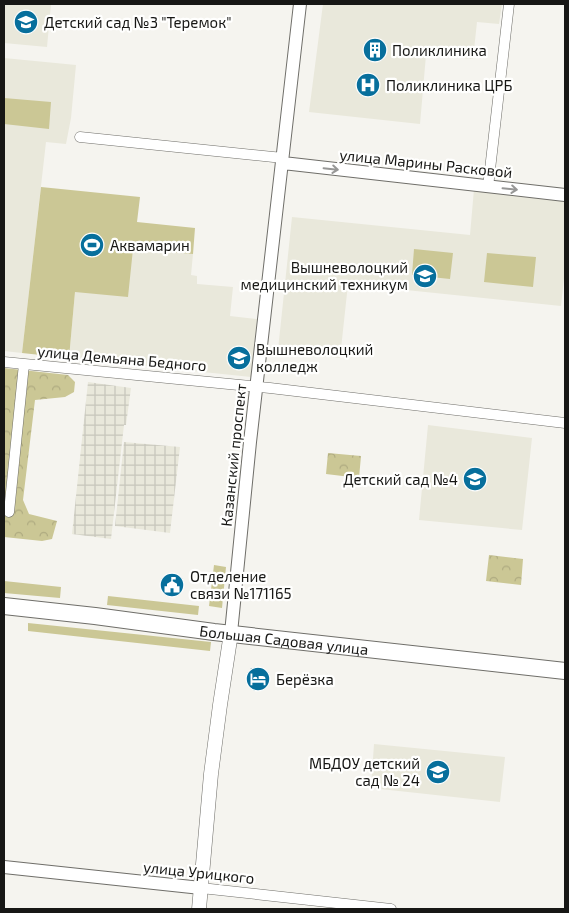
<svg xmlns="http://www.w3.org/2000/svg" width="569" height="913" viewBox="0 0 569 913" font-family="'Exo 2',sans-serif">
<defs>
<pattern id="industrial-grid" width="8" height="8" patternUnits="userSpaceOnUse" patternTransform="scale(1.25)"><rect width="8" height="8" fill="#e9e8db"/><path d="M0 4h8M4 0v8" fill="none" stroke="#c7c6bb"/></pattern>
<pattern id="forest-crowns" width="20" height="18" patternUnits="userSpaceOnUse" patternTransform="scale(1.25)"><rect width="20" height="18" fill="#cbc795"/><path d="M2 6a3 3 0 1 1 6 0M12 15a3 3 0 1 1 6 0" fill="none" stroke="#aeaa80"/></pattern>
</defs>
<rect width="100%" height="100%" fill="#f5f4ef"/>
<!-- built -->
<path fill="#e9e8db" d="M4,4H51L47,47L4,43Z
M323,4H502L499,24L477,22L473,59L426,55L420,124L309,112Z
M4,58L76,65L71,118L66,144L46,142L22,353L4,351Z
M474,189L565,198V269L561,306L348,284L340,358L278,350L292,217L470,235Z
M133,249L193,254L191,275L197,276V284L233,287L230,316L257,319L251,377L69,358L75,292Z
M428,425L532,438L522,530L419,520Z
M374,744L505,757L500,802L371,788Z"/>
<!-- industrial -->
<path fill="url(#industrial-grid)" d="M88,382L131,388L126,425H124L111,539L72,534Z
M124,442L180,447L170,533L115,526Z"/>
<!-- grass -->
<path fill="#cbc795" d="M4,98L51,102L49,129L4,124Z
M41,187L140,197L137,222L195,228L193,254L133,249L128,297L75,292L69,358L22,353Z
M414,249L453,253L450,279L412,275Z
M487,253L536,257L533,287L484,282Z
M214,565L226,567L222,608L209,606Z
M4,581L61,587L60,598L4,593Z
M108,596L199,606L198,615L107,605Z
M28,623L211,642L210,651L28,631Z"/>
<!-- forest -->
<path fill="url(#forest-crowns)" d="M4,368L68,375L75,382L74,392L65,397L35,400L23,500L29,514L57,521L52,539L42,541L4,537Z
M328,453L361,456L359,478L326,474Z
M489,555L523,559L521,585L486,581Z"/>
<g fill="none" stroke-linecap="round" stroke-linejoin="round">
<!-- minor casing -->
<g stroke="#6f6e69" stroke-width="11">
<path id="minor" d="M80,137L283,158
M488,187L509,4
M4,362L270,388L565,423
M9,512L24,364
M201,888L391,909"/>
</g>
<!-- tertiary casing -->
<g stroke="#6f6e69" stroke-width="14">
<path id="tertiary" d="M283,163L565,195
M231,633L250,442L300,4
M4,867L201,888"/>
</g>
<!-- secondary casing -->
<g stroke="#6f6e69" stroke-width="15">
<path id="secondary" d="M199,909L211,774L220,705L231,633"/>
</g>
<!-- trunk casing -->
<g stroke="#6f6e69" stroke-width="18">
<g id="trunk">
<path id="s1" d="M4,606L95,616L214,632L565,671"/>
</g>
</g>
<!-- minor -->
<use href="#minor" stroke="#fff" stroke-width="10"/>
<!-- tertiary -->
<use href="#tertiary" stroke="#fff" stroke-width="12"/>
<!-- secondary -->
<use href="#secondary" stroke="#fff" stroke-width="14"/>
<!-- trunk -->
<use href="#trunk" stroke="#fff" stroke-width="16"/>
</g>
<!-- one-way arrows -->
<defs><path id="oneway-shaft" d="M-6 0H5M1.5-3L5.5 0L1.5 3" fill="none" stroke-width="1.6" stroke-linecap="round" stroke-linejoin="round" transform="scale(1.25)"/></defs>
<g stroke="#979796">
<use href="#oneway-shaft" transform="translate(331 169) rotate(6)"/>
<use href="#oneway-shaft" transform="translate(510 189) rotate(6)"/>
</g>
<!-- icons -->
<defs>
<g id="school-disc" transform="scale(1.25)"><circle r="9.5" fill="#076f9c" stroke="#fffffe"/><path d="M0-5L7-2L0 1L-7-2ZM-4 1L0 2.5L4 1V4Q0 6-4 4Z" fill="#fff"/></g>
<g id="building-disc" transform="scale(1.25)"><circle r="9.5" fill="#076f9c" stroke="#fffffe"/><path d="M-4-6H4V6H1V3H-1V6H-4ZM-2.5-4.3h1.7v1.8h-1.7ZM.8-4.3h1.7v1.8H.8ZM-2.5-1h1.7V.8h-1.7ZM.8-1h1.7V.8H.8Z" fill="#fff"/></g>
<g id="hospital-disc" transform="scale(1.25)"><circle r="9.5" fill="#076f9c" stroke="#fffffe"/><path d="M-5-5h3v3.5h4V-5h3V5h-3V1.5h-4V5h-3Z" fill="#fff"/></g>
<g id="stadium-disc" transform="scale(1.25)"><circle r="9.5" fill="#076f9c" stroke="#fffffe"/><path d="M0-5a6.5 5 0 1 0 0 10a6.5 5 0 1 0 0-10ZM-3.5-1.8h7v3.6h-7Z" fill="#fff"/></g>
<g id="university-disc" transform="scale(1.25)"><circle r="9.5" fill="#076f9c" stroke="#fffffe"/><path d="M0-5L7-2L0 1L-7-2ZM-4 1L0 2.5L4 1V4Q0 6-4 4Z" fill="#fff"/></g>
<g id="civic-disc" transform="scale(1.25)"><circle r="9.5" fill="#076f9c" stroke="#fffffe"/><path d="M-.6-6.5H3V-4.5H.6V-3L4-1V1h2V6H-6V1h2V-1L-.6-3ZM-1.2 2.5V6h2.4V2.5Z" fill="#fff"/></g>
<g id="hotel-disc" transform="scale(1.25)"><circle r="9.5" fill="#076f9c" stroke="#fffffe"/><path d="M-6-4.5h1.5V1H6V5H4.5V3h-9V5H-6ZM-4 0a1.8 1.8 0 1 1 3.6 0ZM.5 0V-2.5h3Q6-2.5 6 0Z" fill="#fff"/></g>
</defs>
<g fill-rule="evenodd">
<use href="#school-disc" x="26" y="22"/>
<use href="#building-disc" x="375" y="50"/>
<use href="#hospital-disc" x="368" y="85"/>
<use href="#stadium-disc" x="92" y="245"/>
<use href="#university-disc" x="425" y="276"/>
<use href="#university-disc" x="239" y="358"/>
<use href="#school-disc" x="475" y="479"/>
<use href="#civic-disc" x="172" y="585"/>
<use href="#hotel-disc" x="258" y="679"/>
<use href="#school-disc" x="438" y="772"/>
</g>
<g text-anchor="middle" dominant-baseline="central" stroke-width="4.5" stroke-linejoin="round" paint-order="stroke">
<!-- poi labels -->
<g font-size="15" fill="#171715" stroke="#fffffe" text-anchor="start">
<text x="44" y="22">Детский сад №3 "Теремок"</text>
<text x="392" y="50">Поликлиника</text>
<text x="386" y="85">Поликлиника ЦРБ</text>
<text x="110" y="245">Аквамарин</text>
<text x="408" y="267" text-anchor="end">Вышневолоцкий<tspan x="408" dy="17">медицинский техникум</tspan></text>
<text x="256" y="349">Вышневолоцкий<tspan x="256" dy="17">колледж</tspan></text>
<text x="458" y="479" text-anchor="end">Детский сад №4</text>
<text x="190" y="576">Отделение<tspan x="190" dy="17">связи №171165</tspan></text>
<text x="276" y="679">Берёзка</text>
<text x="420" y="763" text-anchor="end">МБДОУ детский<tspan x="420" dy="17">сад № 24</tspan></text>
</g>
<!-- street labels -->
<g font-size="15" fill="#171715" stroke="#fffffe">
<text transform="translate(426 163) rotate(6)">улица Марины Расковой</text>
<text transform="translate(122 358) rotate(5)">улица Демьяна Бедного</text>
<text transform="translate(233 455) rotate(-84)">Казанский проспект</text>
<text stroke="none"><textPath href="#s1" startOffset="282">Большая Садовая улица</textPath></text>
<text transform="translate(199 872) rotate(6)">улица Урицкого</text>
</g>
</g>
<!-- border -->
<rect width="569" height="913" fill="none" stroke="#171715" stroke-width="10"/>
</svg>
